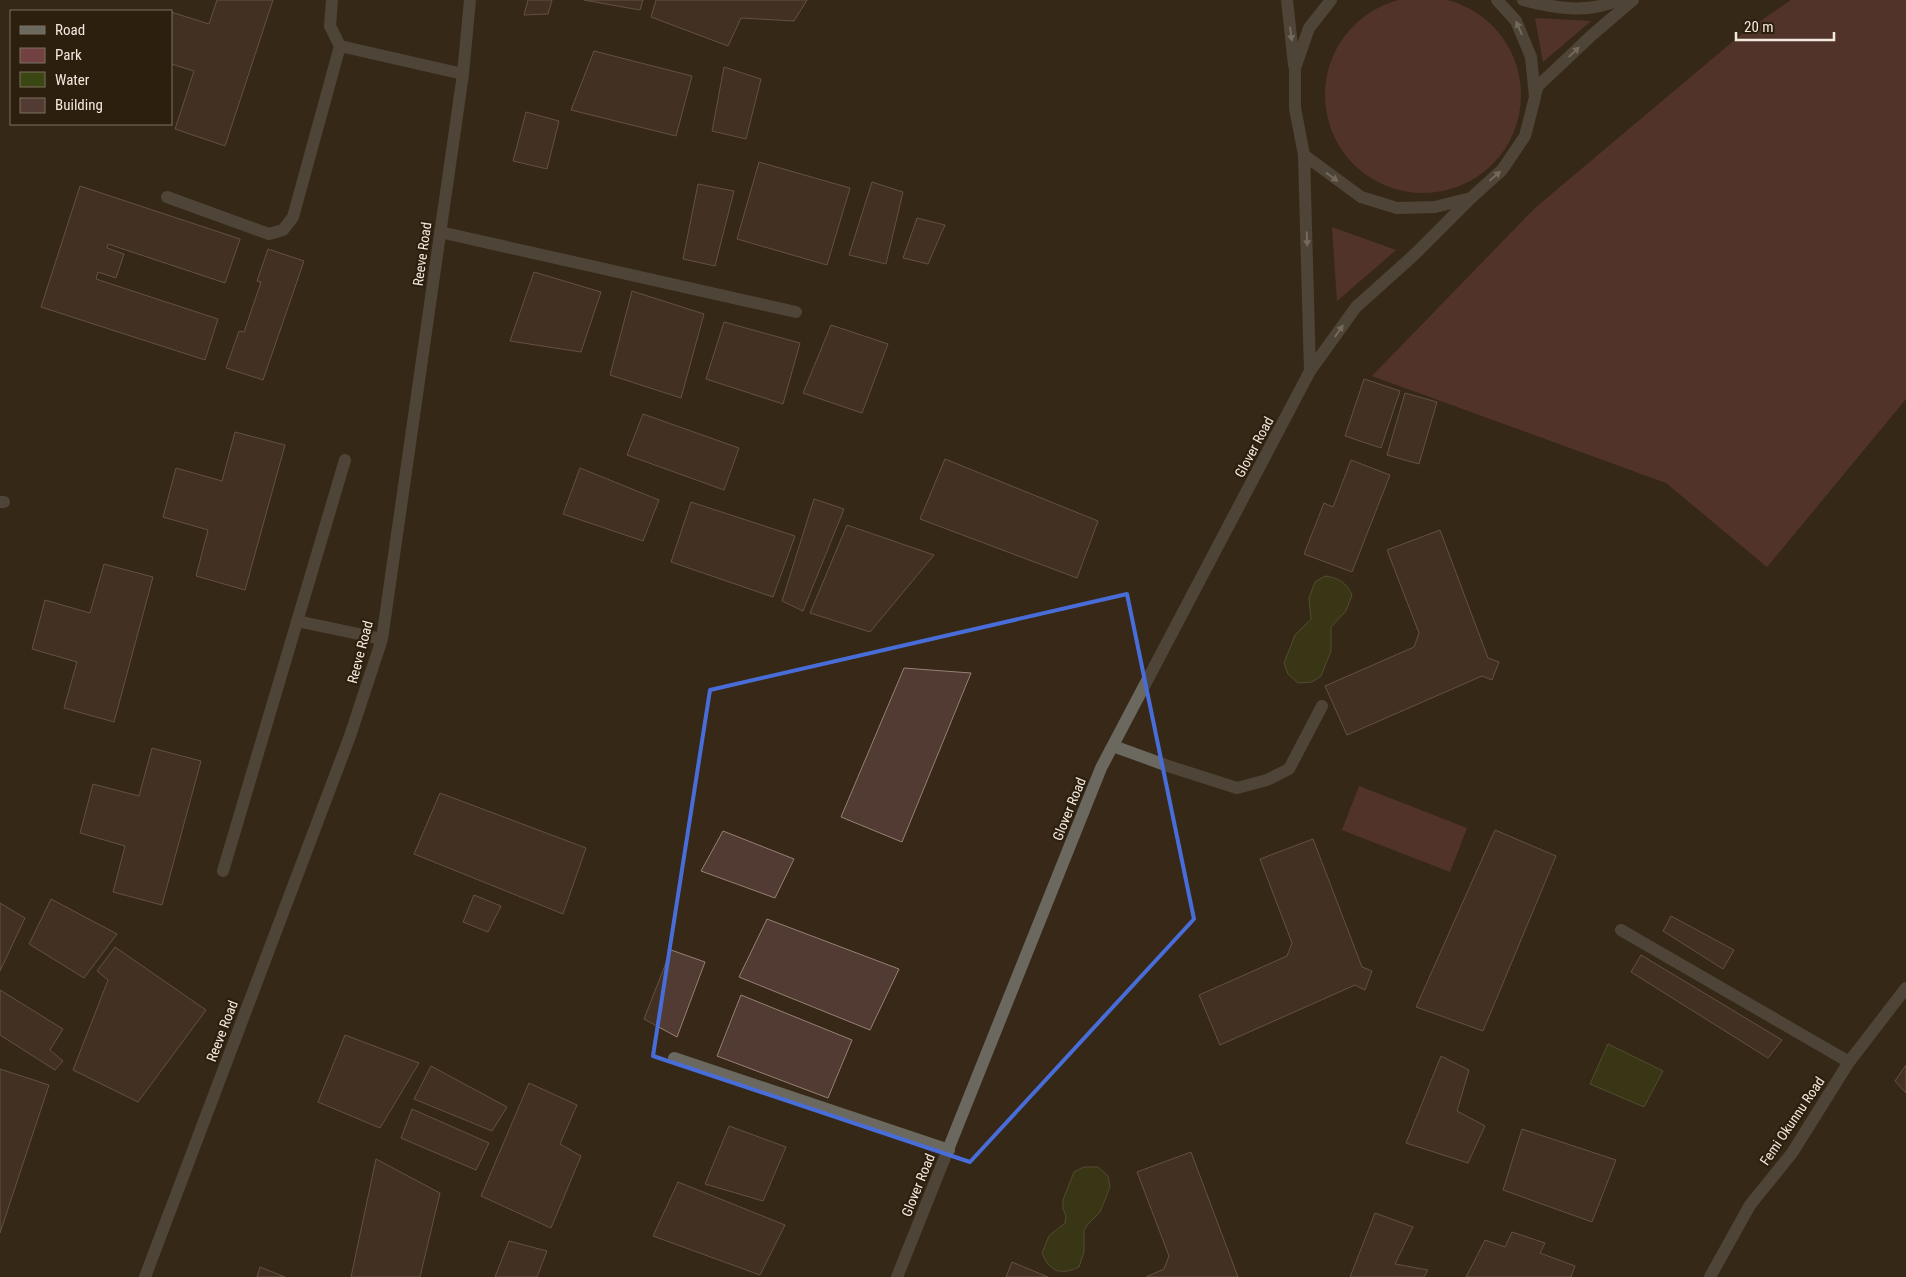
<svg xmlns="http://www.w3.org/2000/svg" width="1906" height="1277" viewBox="0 0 1906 1277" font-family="'Roboto Condensed',sans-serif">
<rect width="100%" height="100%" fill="#372818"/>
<!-- green -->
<path fill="#724142" d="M1325 95a98 98 0 1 1 196 0a98 98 0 1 1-196 0Z
M1791,0H1906V399L1767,567L1666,483L1372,376L1535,208L1743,33Z
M1535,18L1591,21L1543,62Z
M1332,227L1396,250L1337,301Z
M1359,786L1467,828L1450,872L1342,830Z"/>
<!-- water -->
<path fill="#3b4712" stroke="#727850" d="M1325,576C1339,578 1346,582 1352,595L1346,611L1331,627V651L1321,676L1312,682L1298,683L1288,674L1284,663L1295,635L1311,619L1309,598L1315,582Z
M1608,1044L1663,1071L1644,1107L1590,1084Z
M1084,1167H1098L1108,1176L1110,1187L1100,1212L1089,1223L1084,1230V1252L1079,1267C1060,1276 1049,1271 1042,1253L1049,1236L1065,1223L1066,1216L1063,1209V1200L1074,1172Z"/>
<!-- building -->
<path fill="#513b32" stroke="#988075" d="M217,0H273L225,146L175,129L194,71L171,64V12L209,24Z
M528,0H552L548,14L524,15Z
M584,0H643L640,10Z
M656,0H807L794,21L741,18L728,46L651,17Z
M594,51L692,76L676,136L571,110Z
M724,67L761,79L746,139L712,131Z
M526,112L559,121L547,169L513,161Z
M759,162L850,188L827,265L737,239Z
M872,182L903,192L886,264L849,255Z
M698,184L734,191L715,266L683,259Z
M80,186L240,239L225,283L108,244L107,248L124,254L116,278L98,272L96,279L218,319L205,360L41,307Z
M917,218L945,225L928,264L903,258Z
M268,249L304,261L263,380L226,368L239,331L244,332L261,282L257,281Z
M534,272L601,292L581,352L510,341Z
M632,291L704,314L681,398L610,375Z
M724,322L800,343L783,404L706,379Z
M831,325L888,344L862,413L803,393Z
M1364,379L1400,391L1381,448L1345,436Z
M1405,393L1437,402L1419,464L1387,455Z
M643,414L739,448L724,490L627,455Z
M235,432L285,445L245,590L196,576L208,530L163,517L176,468L222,481Z
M945,459L1098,521L1077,578L920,519Z
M1351,460L1390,475L1352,572L1304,554L1324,503L1333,507Z
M580,468L659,500L643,541L563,514Z
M814,499L844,509L803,611L782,601Z
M691,502L795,536L773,597L671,562Z
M847,525L934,555L870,632L810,613Z
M1440,530L1488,658L1499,662L1492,680L1482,676L1347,735L1325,686L1414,647L1419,633L1387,550Z
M104,564L153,577L114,722L64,708L77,662L32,649L45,600L90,613Z
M904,668L971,673L902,842L841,817Z
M152,748L201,761L162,905L113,892L125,846L80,833L93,784L139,796Z
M440,793L586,848L563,914L414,854Z
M1495,830L1556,856L1483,1031L1416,1007Z
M723,831L794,859L775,898L701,871Z
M1313,839L1362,967L1372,971L1365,990L1355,985L1220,1045L1199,995L1287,956L1292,943L1260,859Z
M474,895L501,906L488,932L463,922Z
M51,899L117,934L84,978L29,944Z
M0,903L25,918L0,971Z
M1671,916L1734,950L1723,969L1663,931Z
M767,919L899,969L870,1030L739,977Z
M115,947L206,1010L138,1102L73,1070L108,980L97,971Z
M671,950L705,962L677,1037L644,1019Z
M1641,955L1782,1040L1768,1058L1631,972Z
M0,990L63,1029L50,1050L63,1061L55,1070L0,1035Z
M741,995L852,1040L828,1098L717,1056Z
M345,1035L419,1063L380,1128L318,1102Z
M1441,1056L1469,1070L1457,1111L1485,1126L1468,1163L1406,1143Z
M1906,1065V1093L1895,1081Z
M431,1066L507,1107L492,1131L414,1099Z
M0,1069L49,1085L0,1233Z
M529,1083L577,1105L560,1144L581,1156L551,1228L481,1196Z
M412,1109L489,1143L476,1170L401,1138Z
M729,1126L786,1147L763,1201L705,1184Z
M1522,1129L1616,1160L1592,1222L1503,1190Z
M1191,1152L1238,1277H1146L1164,1269L1169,1256L1137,1172Z
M376,1159L440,1193L420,1277H351Z
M678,1182L785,1225L760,1275L653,1236Z
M1375,1213L1413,1227L1395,1264L1428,1270L1424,1277H1350Z
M1512,1232L1545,1243L1540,1253L1575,1266L1571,1277H1466L1485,1240L1505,1247Z
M509,1241L547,1251L537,1277H495Z
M1012,1262L1048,1277H1006Z
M260,1267L285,1277H257Z"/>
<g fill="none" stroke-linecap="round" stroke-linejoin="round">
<!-- minor -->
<path stroke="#6b695f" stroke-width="12" d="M332,0L330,26L340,46
M1287,0L1294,65
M1331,0L1309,28L1295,68V108L1304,155L1361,197L1397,208L1435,207L1471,198L1502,170L1525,136L1535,97L1531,57L1516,21L1497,0
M1523,0C1554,8 1588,14 1618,0
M1535,95L1538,86L1592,35L1633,0
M1304,155L1310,371
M167,197L269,234L283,230L293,217L340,46L463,74
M440,232L796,312
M0,502H4
M297,621L382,639
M1113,746L1168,766L1237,788L1267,780L1289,769L1322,706
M223,871L345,460
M1621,930L1849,1062
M674,1058L949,1150
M145,1277L350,736L382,639L463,74L470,0
M897,1277L1101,768L1310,371L1356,307L1414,255L1471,198
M1710,1277L1750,1205L1792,1153L1849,1062L1906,988"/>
</g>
<!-- one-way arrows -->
<defs><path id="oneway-solid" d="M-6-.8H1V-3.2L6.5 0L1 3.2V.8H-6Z" transform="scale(1.25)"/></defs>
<g fill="#bdb6ac">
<use href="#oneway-solid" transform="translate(1519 28) rotate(-114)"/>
<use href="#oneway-solid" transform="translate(1291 34) rotate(83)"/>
<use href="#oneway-solid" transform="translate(1574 52) rotate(-43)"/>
<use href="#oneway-solid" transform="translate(1495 176) rotate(-41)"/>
<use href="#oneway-solid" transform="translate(1332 177) rotate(36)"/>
<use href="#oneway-solid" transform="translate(1307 239) rotate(88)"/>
<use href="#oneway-solid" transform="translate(1339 331) rotate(-55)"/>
</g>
<!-- marked area -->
<path d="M0 0H1906V1277H0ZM1127,594L1194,919L970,1162L653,1056L710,690Z" fill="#372818" fill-opacity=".55" fill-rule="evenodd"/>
<path fill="none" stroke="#486dd9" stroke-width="4" stroke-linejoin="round" d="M1127,594L1194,919L970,1162L653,1056L710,690Z"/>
<g text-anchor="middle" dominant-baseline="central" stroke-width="4.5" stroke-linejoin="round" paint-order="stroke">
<!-- street labels -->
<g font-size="14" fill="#f3e9df" stroke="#2c1f0e">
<text transform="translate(422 254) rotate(-82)">Reeve Road</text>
<text transform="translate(1254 447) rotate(-62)">Glover Road</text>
<text transform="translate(360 652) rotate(-75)">Reeve Road</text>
<text transform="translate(1069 809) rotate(-68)">Glover Road</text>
<text transform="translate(222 1031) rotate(-69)">Reeve Road</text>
<text transform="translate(1792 1121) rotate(-56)">Femi Okunnu Road</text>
<text transform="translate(918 1185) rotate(-68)">Glover Road</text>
</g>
</g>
<!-- legend -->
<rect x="10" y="10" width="162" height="115" fill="#2c1f0e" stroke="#7c7062"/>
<rect x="20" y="26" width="25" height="8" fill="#6b695f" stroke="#7c7062"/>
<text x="55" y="35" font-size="15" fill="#f3e9df">Road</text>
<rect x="20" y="48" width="25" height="15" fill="#724142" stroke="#7c7062"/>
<text x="55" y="60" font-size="15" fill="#f3e9df">Park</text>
<rect x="20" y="72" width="25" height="15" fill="#3b4712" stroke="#7c7062"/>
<text x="55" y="85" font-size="15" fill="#f3e9df">Water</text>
<rect x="20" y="98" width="25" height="15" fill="#513b32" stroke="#7c7062"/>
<text x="55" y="110" font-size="15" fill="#f3e9df">Building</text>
<!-- scale -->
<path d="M1736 32v8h98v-8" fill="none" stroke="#f3e9df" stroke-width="2.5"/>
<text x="1744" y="32" font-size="15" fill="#f3e9df" stroke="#2c1f0e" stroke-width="4" paint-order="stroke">20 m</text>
</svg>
